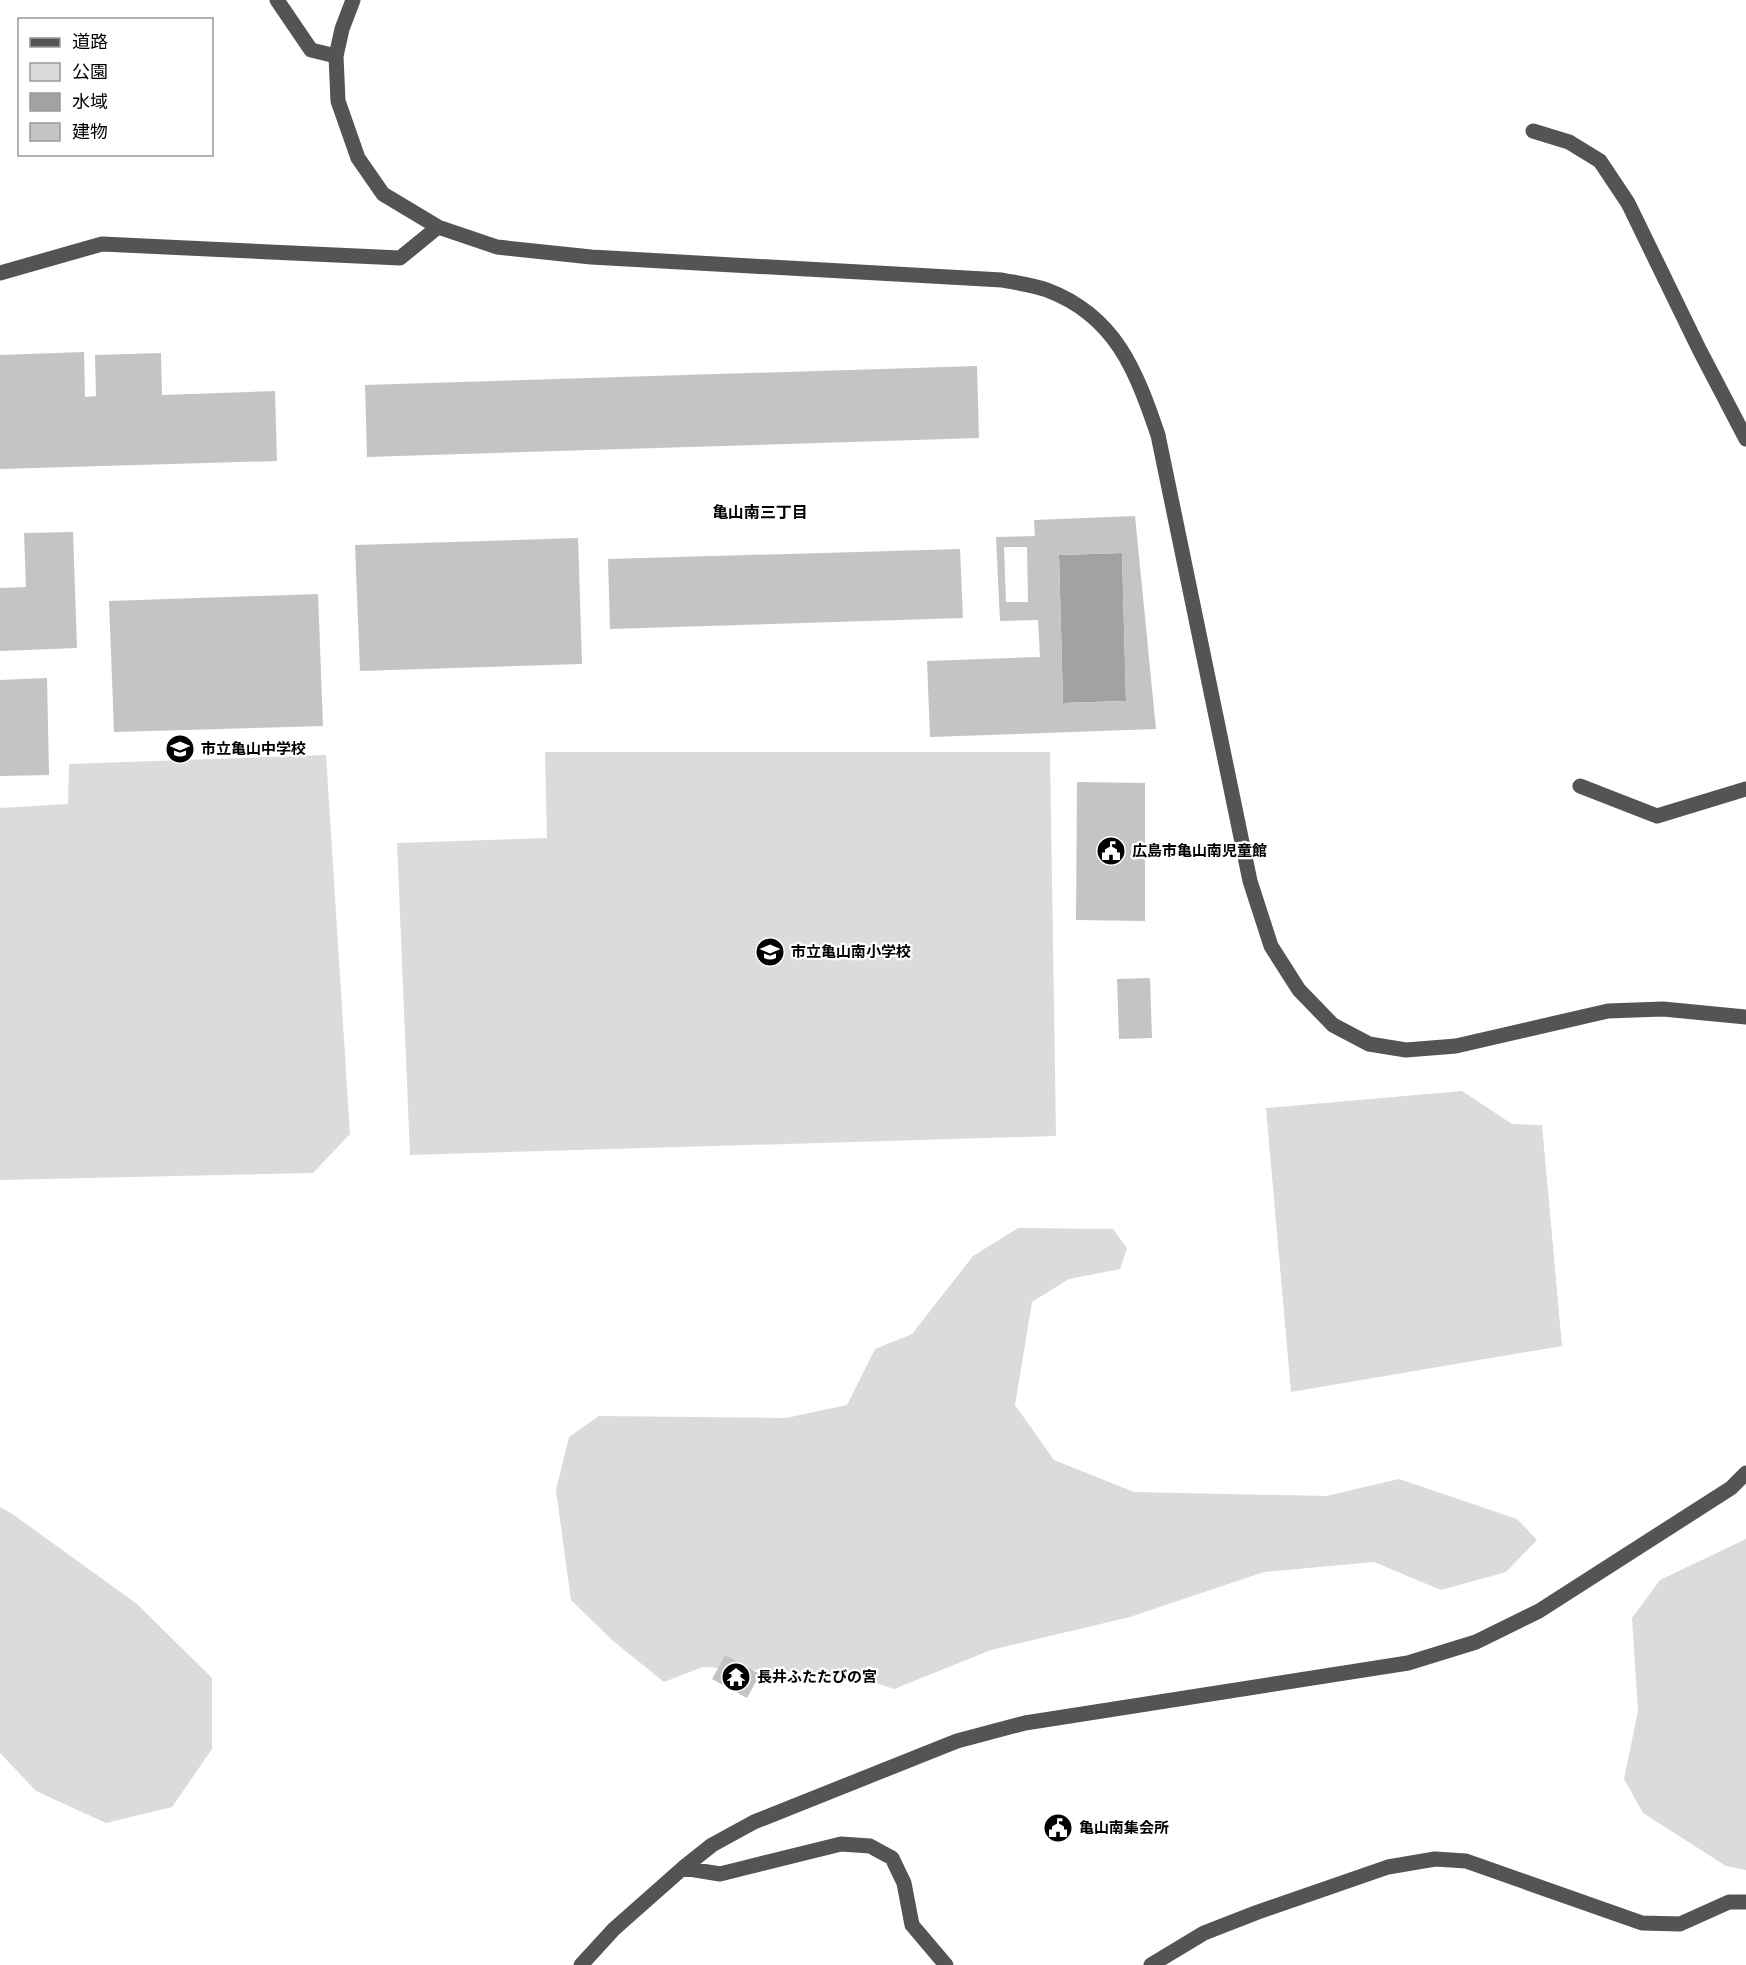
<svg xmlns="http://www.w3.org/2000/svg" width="1746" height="1965" viewBox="0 0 1746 1965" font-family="'Varela Round','Noto Sans JP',sans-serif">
<rect width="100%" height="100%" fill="#fff"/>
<!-- green -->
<path fill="#dbdbdb" d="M545,752H1050L1056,1136L410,1155L397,843L547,838Z
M326,755L350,1134L313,1173L0,1180V808L68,804L69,764Z
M1462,1091L1512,1124L1542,1125L1562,1346L1291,1392L1266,1108Z
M1018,1228L1113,1229L1127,1248L1120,1269L1069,1279L1032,1302L1015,1405L1054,1460L1134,1492L1326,1496L1399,1479L1517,1519L1537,1540L1506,1572L1441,1590L1374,1562L1264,1572L1130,1617L991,1650L894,1689L846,1673L796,1672L703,1667L664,1682L612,1640L571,1600L556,1490L569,1437L599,1416L786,1418L847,1405L875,1349L912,1334L973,1256Z
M0,1507L11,1513L137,1604L212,1678V1749L172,1807L106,1823L36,1791L0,1753Z
M1746,1539V1870L1726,1866L1643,1813L1624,1779L1638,1711L1632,1618L1660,1580Z"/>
<!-- water -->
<path fill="#a2a2a2" d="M1122,553L1126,701L1063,703L1059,555Z"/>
<!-- building -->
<path fill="#c4c4c4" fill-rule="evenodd" d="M84,352L85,397L96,396L95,355L161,353L162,395L275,391L277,461L0,469V355Z
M977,366L979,438L367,457L365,385Z
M1135,516L1156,729L930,737L927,661L1040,657L1038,620L1000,621L996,537L1035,536L1034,520ZM1004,547H1027L1028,602H1006ZM1122,553L1126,701L1063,703L1059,555Z
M73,532L77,648L0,651V588L26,587L24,533Z
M578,538L582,664L360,671L355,545Z
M960,549L963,618L610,629L608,559Z
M318,594L323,726L114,732L109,601Z
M47,678L49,775L0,776V680Z
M1077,782L1145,783V921L1076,920Z
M1150,978L1152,1038L1119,1039L1117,979Z
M725,1655L760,1674L747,1698L712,1679Z"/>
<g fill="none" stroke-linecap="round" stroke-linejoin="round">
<!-- minor -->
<path stroke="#545454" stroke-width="15" d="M277,0L311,50L336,56
M353,0L342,29L336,56L338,101L358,158L383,194L438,227L497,247L591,257L1002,280C1017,283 1033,285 1047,290C1116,316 1136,371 1158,435L1250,881L1271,946L1299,990L1333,1025L1369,1044L1406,1050L1456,1046L1608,1011L1663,1009L1746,1017
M1533,131L1569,142L1600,161L1628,203L1699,349L1746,439
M0,273L102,244L400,258L438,227
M1580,786L1657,816L1746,789
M683,1868L720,1874L841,1844L870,1846L892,1858L904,1883L912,1925L946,1965
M581,1965L614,1929L683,1868L712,1845L754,1822L957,1741L1025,1723L1408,1663L1476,1642L1539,1611L1731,1488L1746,1473
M1151,1965L1204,1933L1258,1912L1388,1867L1435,1859L1466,1861L1642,1923L1680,1924L1729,1902H1746"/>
</g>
<!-- icons -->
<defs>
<g id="school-disc" transform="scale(1.5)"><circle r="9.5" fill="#000" stroke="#fff"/><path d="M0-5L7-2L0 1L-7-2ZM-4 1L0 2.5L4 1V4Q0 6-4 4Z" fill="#fff"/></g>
<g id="civic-disc" transform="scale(1.5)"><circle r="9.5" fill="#000" stroke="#fff"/><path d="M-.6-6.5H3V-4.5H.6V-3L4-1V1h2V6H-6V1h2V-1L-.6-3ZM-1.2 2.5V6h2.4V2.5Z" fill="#fff"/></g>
<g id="temple-disc" transform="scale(1.5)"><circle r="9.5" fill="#000" stroke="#fff"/><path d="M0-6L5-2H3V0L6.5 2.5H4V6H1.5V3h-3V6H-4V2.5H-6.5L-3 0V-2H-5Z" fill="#fff"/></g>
</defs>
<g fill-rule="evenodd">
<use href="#school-disc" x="180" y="749"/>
<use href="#civic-disc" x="1111" y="851"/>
<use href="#school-disc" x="770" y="952"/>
<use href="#temple-disc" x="736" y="1677"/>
<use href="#civic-disc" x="1058" y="1828"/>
</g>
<g text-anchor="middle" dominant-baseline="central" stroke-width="4.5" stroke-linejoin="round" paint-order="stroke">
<!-- poi labels -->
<g font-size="15" font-weight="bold" fill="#000" stroke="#fff" text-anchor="start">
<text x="201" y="749">市立亀山中学校</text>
<text x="1132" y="851">広島市亀山南児童館</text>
<text x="791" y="952">市立亀山南小学校</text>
<text x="757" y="1677">長井ふたたびの宮</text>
<text x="1079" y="1828">亀山南集会所</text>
</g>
<!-- neighbourhood labels -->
<g font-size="16" font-weight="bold" fill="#000" stroke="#fff">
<text x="760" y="513">亀山南三丁目</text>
</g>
</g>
<!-- legend -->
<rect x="18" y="18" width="195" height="138" fill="#ffffff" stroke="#999999" stroke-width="1.5"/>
<rect x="30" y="38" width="30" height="9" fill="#545454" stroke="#999999" stroke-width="1.5"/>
<text x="72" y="48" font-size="18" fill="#000000">道路</text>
<rect x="30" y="63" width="30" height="18" fill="#dbdbdb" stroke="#999999" stroke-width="1.5"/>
<text x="72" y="78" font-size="18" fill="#000000">公園</text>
<rect x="30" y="93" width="30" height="18" fill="#a2a2a2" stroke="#999999" stroke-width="1.5"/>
<text x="72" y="108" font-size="18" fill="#000000">水域</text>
<rect x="30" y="123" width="30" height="18" fill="#c4c4c4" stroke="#999999" stroke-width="1.5"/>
<text x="72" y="138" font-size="18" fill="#000000">建物</text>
</svg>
